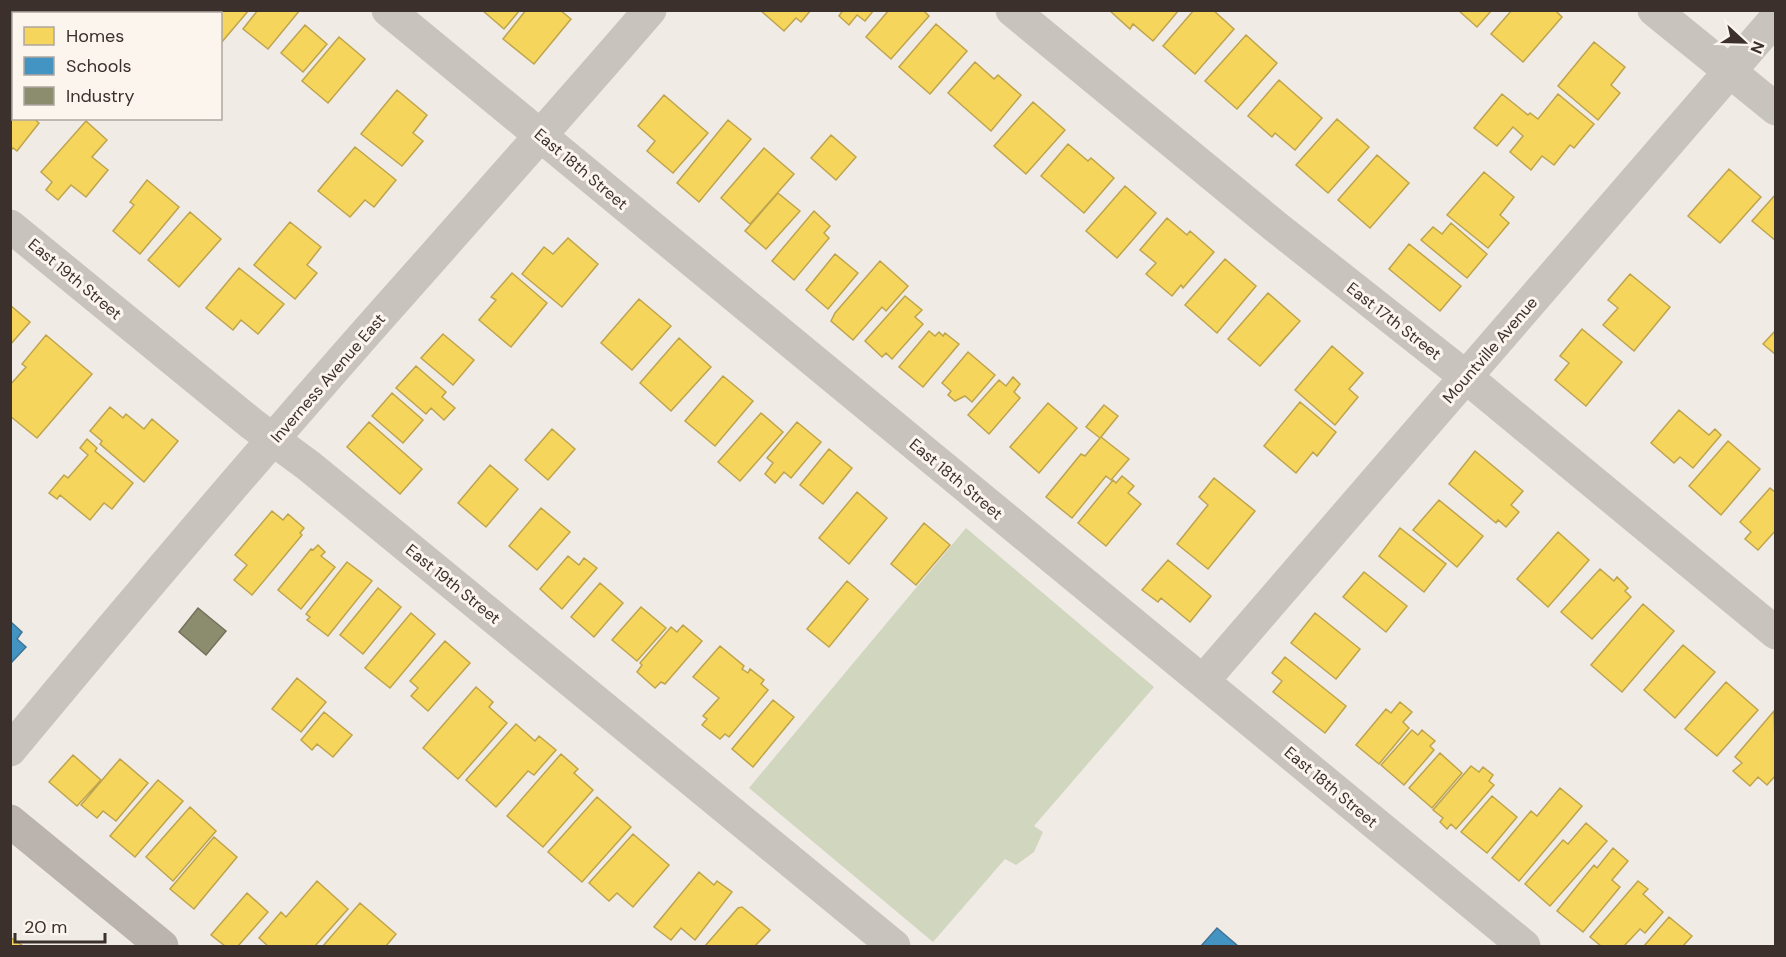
<svg xmlns="http://www.w3.org/2000/svg" width="1786" height="957" viewBox="0 0 1786 957" font-family="'DM Sans',sans-serif">
<rect width="100%" height="100%" fill="#f0ebe5"/>
<!-- green -->
<path fill="#d1d6bf" d="M966,528L1154,687L1034,826L1043,832L1034,852L1016,865L1005,859L933,942L749,788Z"/>
<!-- homes -->
<path fill="#f6d55c" stroke="#bea44d" stroke-width="1.5" d="M209,10H249L221,43L220,14H207Z
M258,10H300L268,49L243,29Z
M482,10H520L504,29Z
M526,10H560L571,19L534,64L503,39Z
M760,10H811L801,22L796,18L784,31Z
M843,10H874L865,21L857,15L849,25L839,16Z
M889,10H923L929,16L891,59L866,37Z
M1109,10H1179L1153,41L1133,24L1130,29Z
M1194,10H1213L1234,29L1195,74L1163,46Z
M1458,10H1492L1477,27Z
M1512,10H1555L1562,17L1523,62L1491,34Z
M936,24L967,51L930,94L899,67Z
M305,25L327,44L303,72L281,53Z
M1246,35L1277,63L1237,109L1205,81Z
M339,37L365,59L328,103L302,81Z
M1594,42L1625,67L1611,85L1620,93L1598,120L1558,86Z
M975,62L994,79L998,75L1021,95L991,131L948,93Z
M1279,80L1322,118L1295,150L1275,133L1272,137L1248,116Z
M397,90L427,115L413,133L423,141L402,166L361,134Z
M1502,94L1528,115L1530,113L1538,119L1558,94L1594,124L1574,148L1570,145L1554,165L1542,156L1531,170L1510,152L1523,136L1513,127L1497,146L1474,128Z
M664,95L708,133L673,173L647,151L655,141L638,126Z
M14,101V118H33L39,123L17,151L13,148L10,151V105Z
M1033,102L1065,130L1026,174L994,146Z
M1337,119L1369,147L1328,193L1296,165Z
M728,120L751,139L699,202L677,183Z
M86,121L107,140L92,157L108,170L86,197L71,185L58,200L46,190L52,182L41,172Z
M831,135L856,157L836,180L811,158Z
M1068,144L1088,161L1091,158L1114,178L1084,213L1041,176Z
M355,147L396,180L374,207L365,200L350,217L318,191Z
M764,148L794,174L750,224L721,198Z
M1377,155L1409,183L1370,228L1338,200Z
M1729,169L1761,197L1720,243L1688,216Z
M1484,172L1514,197L1500,215L1509,223L1488,248L1447,215Z
M147,180L179,207L140,254L113,231L134,205L130,202Z
M1125,186L1156,213L1117,258L1086,231Z
M778,193L800,211L766,249L745,231Z
M1776,194V241L1752,221Z
M814,211L830,226L824,233L829,238L794,280L772,261Z
M190,212L221,239L179,287L148,260Z
M1167,218L1187,235L1190,231L1214,252L1183,288L1181,285L1172,296L1146,274L1156,263L1140,250Z
M290,222L321,247L307,265L317,273L295,299L254,265Z
M1451,223L1487,254L1467,278L1421,240L1433,227L1442,234Z
M568,238L598,264L562,307L522,274L544,247L553,254Z
M1409,244L1461,286L1440,311L1389,269Z
M835,254L858,273L828,309L806,290Z
M1225,259L1256,286L1217,333L1185,305Z
M880,261L908,286L886,311L882,307L853,340L831,321L835,313Z
M239,268L284,304L258,334L241,320L233,330L206,308Z
M512,273L547,303L511,347L479,320L496,300L491,297Z
M1630,274L1670,307L1634,351L1603,325L1618,308L1608,300Z
M1268,293L1300,321L1260,366L1228,339Z
M905,296L922,310L915,317L923,324L892,359L886,353L882,357L865,341Z
M639,299L671,326L632,370L601,343Z
M10,305L30,322L10,345Z
M1582,329L1622,362L1586,406L1555,380L1569,363L1560,356Z
M1776,330V355L1763,344Z
M929,331L935,336L939,332L943,336L945,333L959,344L923,387L899,367Z
M443,334L474,360L453,385L421,358Z
M46,335L92,374L37,438L10,416V385L26,367L22,364Z
M679,338L711,367L671,411L640,383Z
M1332,346L1363,373L1349,389L1358,397L1335,425L1295,390Z
M968,352L995,375L972,402L965,396L955,401L948,395L951,391L942,383Z
M416,366L446,392L442,397L455,408L444,420L431,408L426,414L396,388Z
M723,376L753,401L715,446L685,421Z
M1013,377L1020,384L1014,392L1020,398L989,434L968,415L999,380L1006,386Z
M392,393L423,420L403,443L372,416Z
M1300,402L1336,432L1317,456L1313,452L1296,473L1264,446Z
M1048,403L1077,428L1039,473L1010,447Z
M1104,405L1118,416L1101,437L1129,459L1111,480L1106,476L1072,518L1046,497L1081,454L1085,456L1100,438L1086,427Z
M110,407L123,418L126,414L144,429L152,419L178,441L144,482L100,444L102,441L90,431Z
M1679,410L1709,435L1715,429L1721,435L1693,468L1680,457L1674,463L1651,443Z
M761,413L783,432L740,481L718,462Z
M369,422L422,469L400,494L347,447Z
M797,422L821,442L791,478L784,472L775,483L765,474L773,463L767,458Z
M552,429L575,449L548,480L525,460Z
M87,439L97,448L95,451L133,483L112,509L104,503L90,520L60,495L57,499L49,493L64,475L68,478L88,455L80,448Z
M1728,441L1760,469L1721,515L1689,486Z
M829,449L852,468L823,504L800,485Z
M1475,451L1523,491L1511,505L1519,512L1506,527L1498,520L1496,523L1449,484Z
M490,465L518,489L486,527L458,503Z
M1122,476L1134,486L1128,493L1141,504L1106,546L1078,523L1113,480L1116,483Z
M1214,478L1255,511L1208,569L1177,544L1208,505L1199,497Z
M1770,488L1776,493V530L1758,550L1745,539L1751,532L1740,522Z
M857,492L887,518L849,564L819,538Z
M1439,500L1483,536L1457,567L1413,530Z
M541,508L570,532L537,570L509,546Z
M272,511L283,520L288,514L304,528L300,533L302,535L252,595L234,580L247,565L235,555Z
M924,523L950,545L916,585L891,564Z
M1400,528L1446,564L1424,592L1379,556Z
M1558,532L1589,560L1548,607L1517,579Z
M318,545L325,552L321,556L335,567L301,609L278,590L311,549L313,550Z
M568,556L579,565L584,558L597,568L562,609L540,589Z
M1168,560L1211,596L1190,622L1161,598L1158,602L1142,590Z
M347,562L372,581L328,636L307,620L310,617L306,614Z
M1600,569L1614,581L1617,577L1628,588L1625,591L1631,597L1592,639L1561,612Z
M1364,572L1407,606L1386,632L1343,597Z
M847,581L868,599L829,647L807,629Z
M600,583L623,603L594,637L571,617Z
M378,588L401,607L363,654L340,635Z
M1643,604L1674,631L1622,692L1591,665Z
M641,607L666,628L637,661L612,640Z
M411,613L435,634L390,688L365,668Z
M1315,613L1360,649L1336,679L1291,643Z
M683,625L702,641L665,684L661,682L655,688L637,672L642,665L640,663L671,627L677,632Z
M445,641L470,663L428,711L411,696L418,688L410,681Z
M1683,645L1715,672L1675,718L1644,690Z
M720,646L744,666L742,669L748,673L750,669L764,680L761,684L768,690L729,737L725,734L720,739L702,725L707,719L703,716L719,698L693,677Z
M1285,657L1346,706L1325,733L1273,692L1282,681L1272,673Z
M297,678L326,702L301,732L272,709Z
M1726,682L1758,710L1717,756L1685,729Z
M476,687L493,702L489,707L507,723L458,779L423,748Z
M773,700L794,717L753,767L732,749Z
M1400,702L1412,712L1403,722L1409,728L1379,764L1356,745L1386,709L1391,713Z
M1774,711L1776,775L1767,785L1758,777L1750,786L1733,771L1742,763L1735,757Z
M324,712L352,735L333,757L317,744L312,750L301,740Z
M516,724L535,741L539,736L556,750L534,775L528,771L496,807L466,780Z
M1412,730L1418,735L1422,730L1435,741L1430,746L1434,750L1404,785L1381,765Z
M1440,753L1462,773L1432,808L1409,788Z
M561,754L578,769L574,773L593,790L543,847L507,816Z
M73,755L101,780L77,806L49,782Z
M120,759L148,783L116,821L103,811L97,818L81,805Z
M1471,766L1479,772L1483,767L1493,775L1489,781L1494,785L1456,829L1451,824L1447,829L1440,822L1443,818L1433,810Z
M158,780L183,801L135,857L110,836Z
M1560,788L1582,806L1519,881L1492,858L1531,811L1537,816Z
M1492,796L1517,817L1487,853L1461,832Z
M597,797L631,827L582,882L548,852Z
M190,807L216,831L173,881L146,857Z
M1586,823L1607,841L1550,906L1525,884L1563,840L1568,844Z
M633,834L669,865L633,907L617,893L609,901L589,883Z
M214,837L237,857L194,909L170,889Z
M1613,848L1628,861L1612,880L1620,887L1583,932L1557,911L1594,865L1597,868Z
M699,872L714,885L717,881L732,892L695,940L681,928L671,940L654,927Z
M317,881L348,909L315,946H268L259,938L281,912L286,917Z
M1638,881L1648,889L1643,894L1663,912L1645,933L1640,929L1624,946H1601L1590,937Z
M247,893L268,912L238,946H225L211,935Z
M360,903L396,934L386,946H323Z
M742,907L770,930L755,946H705L738,908Z
M1669,917L1692,936L1683,946H1644Z
M10,937L23,946H10Z"/>
<!-- schools -->
<path fill="#4393c3" stroke="#417595" stroke-width="1.5" d="M11,622L22,632L17,639L26,647L10,664Z
M1217,928L1238,946H1201Z"/>
<!-- industry -->
<path fill="#8c8c6e" stroke="#74705a" stroke-width="1.5" d="M198,608L226,631L206,655L179,632Z"/>
<g fill="none" stroke-linecap="round" stroke-linejoin="round">
<!-- street -->
<path stroke="#c9c3be" stroke-width="33" d="M388,10L1524,946
M1012,10L1276,227L1466,377L1776,633
M1654,10L1776,109
M10,226L252,424L309,466L894,946
M1203,681L1776,18
M10,750C146,586 284,424 426,265C501,180 576,96 650,10"/>
<!-- secondary -->
<path stroke="#bab3ae" stroke-width="33" d="M10,821L162,946"/>
</g>
<g text-anchor="middle" dominant-baseline="central" stroke-width="6" stroke-linejoin="round" paint-order="stroke">
<!-- street labels -->
<g font-size="16" fill="#3b302b" stroke="#fbf5ee">
<text transform="translate(581 169) rotate(40)">East 18th Street</text>
<text transform="translate(75 279) rotate(40)">East 19th Street</text>
<text transform="translate(1394 321) rotate(38)">East 17th Street</text>
<text transform="translate(1490 350) rotate(-49)">Mountville Avenue</text>
<text transform="translate(328 378) rotate(-49)">Inverness Avenue East</text>
<text transform="translate(956 479) rotate(40)">East 18th Street</text>
<text transform="translate(453 584) rotate(39)">East 19th Street</text>
<text transform="translate(1331 787) rotate(40)">East 18th Street</text>
</g>
</g>
<!-- border -->
<rect width="1786" height="957" fill="none" stroke="#3b302b" stroke-width="24"/>
<!-- legend -->
<rect x="12" y="12" width="210" height="108" fill="#fbf5ee" stroke="#aea6a0" stroke-width="1.5"/>
<rect x="24" y="27" width="30" height="18" fill="#f6d55c" stroke="#aea6a0" stroke-width="1.5"/>
<text x="66" y="42" font-size="18" fill="#3b302b">Homes</text>
<rect x="24" y="57" width="30" height="18" fill="#4393c3" stroke="#aea6a0" stroke-width="1.5"/>
<text x="66" y="72" font-size="18" fill="#3b302b">Schools</text>
<rect x="24" y="87" width="30" height="18" fill="#8c8c6e" stroke="#aea6a0" stroke-width="1.5"/>
<text x="66" y="102" font-size="18" fill="#3b302b">Industry</text>
<!-- north arrow -->
<g transform="translate(1744 42) rotate(112)" stroke="#fbf5ee" stroke-width="4.5" paint-order="stroke">
<path d="M0-4.5L10 22L0 15L-10 22Z" fill="#3b302b"/>
<text y="-9" font-size="16" font-weight="bold" text-anchor="middle" fill="#3b302b">N</text>
</g>
<!-- scale -->
<path d="M15 933v9h90v-9" fill="none" stroke="#3b302b" stroke-width="3"/>
<text x="24" y="933" font-size="18" fill="#3b302b" stroke="#fbf5ee" stroke-width="4.5" paint-order="stroke">20 m</text>
</svg>
